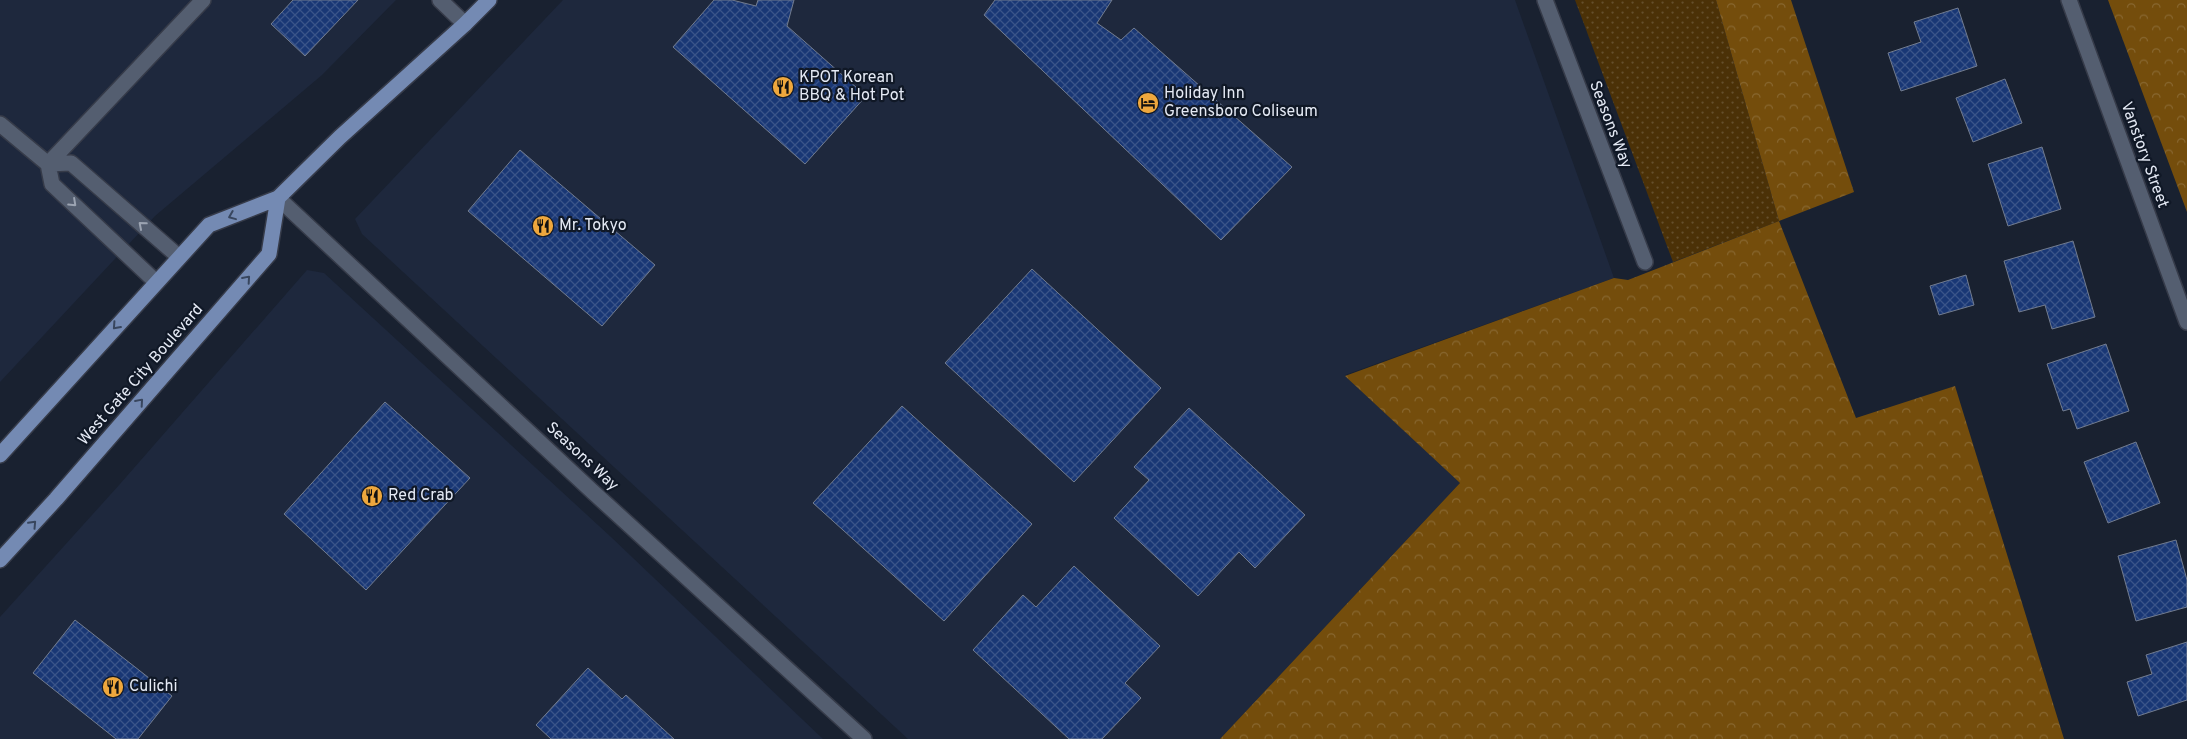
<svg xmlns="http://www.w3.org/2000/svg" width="2187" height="739" viewBox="0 0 2187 739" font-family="Overpass,sans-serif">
<defs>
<pattern id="grass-dots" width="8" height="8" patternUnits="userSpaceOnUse" patternTransform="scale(1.25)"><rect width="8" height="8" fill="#4b3107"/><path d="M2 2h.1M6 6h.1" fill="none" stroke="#654f2c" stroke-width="1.8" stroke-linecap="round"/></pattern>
<pattern id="forest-crowns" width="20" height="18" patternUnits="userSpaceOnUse" patternTransform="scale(1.25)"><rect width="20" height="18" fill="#744d0c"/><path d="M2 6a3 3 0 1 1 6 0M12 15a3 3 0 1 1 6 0" fill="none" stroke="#886730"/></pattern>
<pattern id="building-cross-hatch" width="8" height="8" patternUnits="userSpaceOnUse" patternTransform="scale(1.25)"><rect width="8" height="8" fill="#193775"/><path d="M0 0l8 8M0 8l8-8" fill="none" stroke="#3a5489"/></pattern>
</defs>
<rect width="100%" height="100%" fill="#192130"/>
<!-- built -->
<path fill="#1e283d" d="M0,0H396L322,75L155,216L0,382Z
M563,0H1515L1614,278L1345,375L1460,483L1220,739H908L362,234L355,219Z
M307,270L324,273L611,537L823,739H0V617L120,484Z"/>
<!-- grass -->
<path fill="url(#grass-dots)" d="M1575,0H1716L1779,221L1673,262Z"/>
<!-- forest -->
<path fill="url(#forest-crowns)" d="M1716,0H1791L1854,192L1779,221L1856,418L1955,386L2064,739H1220L1460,483L1345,376L1614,278L1628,280L1779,221Z
M2108,0H2187V212Z"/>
<!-- building -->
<path fill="url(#building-cross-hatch)" stroke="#727c8f" d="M293,0H358L305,56L271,24Z
M714,0H732L756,6L758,0H794L787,26L866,96L805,164L673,47Z
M995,0H1112L1097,23L1121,40L1134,28L1292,167L1221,240L984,15Z
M1958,8L1977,66L1901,91L1888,53L1921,42L1914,22Z
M2005,79L2022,123L1973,142L1956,98Z
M2042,147L2061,209L2008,226L1988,164Z
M520,150L655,265L602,326L468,211Z
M2073,241L2095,317L2052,329L2045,305L2019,312L2004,261Z
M1032,269L1161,388L1074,482L945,363Z
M1966,275L1974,305L1939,315L1930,286Z
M2106,344L2129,411L2077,429L2070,409L2063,411L2047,364Z
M385,402L470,478L366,590L284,514Z
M902,406L1032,524L944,621L813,503Z
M1189,408L1305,515L1255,568L1239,552L1198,596L1114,518L1149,480L1134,467Z
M2136,442L2160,503L2108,523L2084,462Z
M2176,540L2187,580V607L2136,621L2118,556Z
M1074,566L1160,646L1125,683L1141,698L1102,739H1069L973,650L1023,595L1036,607Z
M75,620L172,696L138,739H116L33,673Z
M2187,642V700L2138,716L2127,682L2152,674L2146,655Z
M588,668L622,699L626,695L674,739H551L536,725Z"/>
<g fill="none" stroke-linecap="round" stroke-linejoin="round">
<!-- lane casing -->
<g stroke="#363b49" stroke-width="18">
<path id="lane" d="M440,0L465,24
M0,124L48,164L52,184L156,282
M48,164L203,0
M48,164L71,163L179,257"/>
</g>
<!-- street casing -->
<g stroke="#363b49" stroke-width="18">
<path id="street" d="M1545,0L1645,262
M278,198L593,492L864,739"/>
</g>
<!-- secondary casing -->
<g stroke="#363b49" stroke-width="18">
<path id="secondary" d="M2069,0L2187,322"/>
</g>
<!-- primary casing -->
<g stroke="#363b49" stroke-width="18">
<path id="primary" d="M0,455L209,225L278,198L340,137L465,24L489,0
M0,560L56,499L269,254L278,198"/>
</g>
<!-- lane -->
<use href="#lane" stroke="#545e70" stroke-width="15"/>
<!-- street -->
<use href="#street" stroke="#545e70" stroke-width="15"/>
<!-- secondary -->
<use href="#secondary" stroke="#545e70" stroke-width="15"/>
<!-- primary -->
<use href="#primary" stroke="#748ab3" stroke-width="15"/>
</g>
<!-- one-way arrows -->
<defs><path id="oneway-chevron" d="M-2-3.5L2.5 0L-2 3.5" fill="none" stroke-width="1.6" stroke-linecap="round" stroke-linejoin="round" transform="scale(1.25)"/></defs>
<g stroke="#9ca4b2">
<use href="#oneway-chevron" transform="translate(73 203) rotate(43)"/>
<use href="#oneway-chevron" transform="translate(142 225) rotate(-139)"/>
</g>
<g stroke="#38465e">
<use href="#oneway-chevron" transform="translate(232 216) rotate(158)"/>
<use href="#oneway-chevron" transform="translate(247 279) rotate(-49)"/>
<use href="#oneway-chevron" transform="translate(116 326) rotate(132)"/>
<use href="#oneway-chevron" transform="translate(140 402) rotate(-49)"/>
<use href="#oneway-chevron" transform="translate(33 524) rotate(-47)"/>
</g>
<!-- icons -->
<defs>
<g id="restaurant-disc" transform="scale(1.125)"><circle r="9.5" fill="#eea73d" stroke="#101826"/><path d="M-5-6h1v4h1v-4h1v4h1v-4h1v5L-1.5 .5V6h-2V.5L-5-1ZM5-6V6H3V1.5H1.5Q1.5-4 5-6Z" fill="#111"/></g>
<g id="hotel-disc" transform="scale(1.125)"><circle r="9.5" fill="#eea73d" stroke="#101826"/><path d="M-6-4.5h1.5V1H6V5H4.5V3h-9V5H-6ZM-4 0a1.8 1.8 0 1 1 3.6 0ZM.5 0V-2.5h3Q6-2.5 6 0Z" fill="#111"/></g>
</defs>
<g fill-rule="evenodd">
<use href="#restaurant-disc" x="783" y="87"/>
<use href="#hotel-disc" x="1148" y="103"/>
<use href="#restaurant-disc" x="543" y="226"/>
<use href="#restaurant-disc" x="372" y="496"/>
<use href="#restaurant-disc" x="113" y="687"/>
</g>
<g text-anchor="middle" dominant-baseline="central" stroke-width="4.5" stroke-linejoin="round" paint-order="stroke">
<!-- poi labels -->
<g font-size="16" fill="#e5eaf5" stroke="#101826" text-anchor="start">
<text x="799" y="78">KPOT Korean<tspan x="799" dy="18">BBQ &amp; Hot Pot</tspan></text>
<text x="1164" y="94">Holiday Inn<tspan x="1164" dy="18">Greensboro Coliseum</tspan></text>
<text x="559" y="226">Mr. Tokyo</text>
<text x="388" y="496">Red Crab</text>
<text x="129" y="687">Culichi</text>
</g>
<!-- street labels -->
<g font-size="16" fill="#e5eaf5" stroke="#101826">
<text transform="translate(1610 125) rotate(69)">Seasons Way</text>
<text transform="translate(2144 155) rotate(70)">Vanstory Street</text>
<text transform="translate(141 375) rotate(-49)">West Gate City Boulevard</text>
<text transform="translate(582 457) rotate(43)">Seasons Way</text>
</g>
</g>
</svg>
